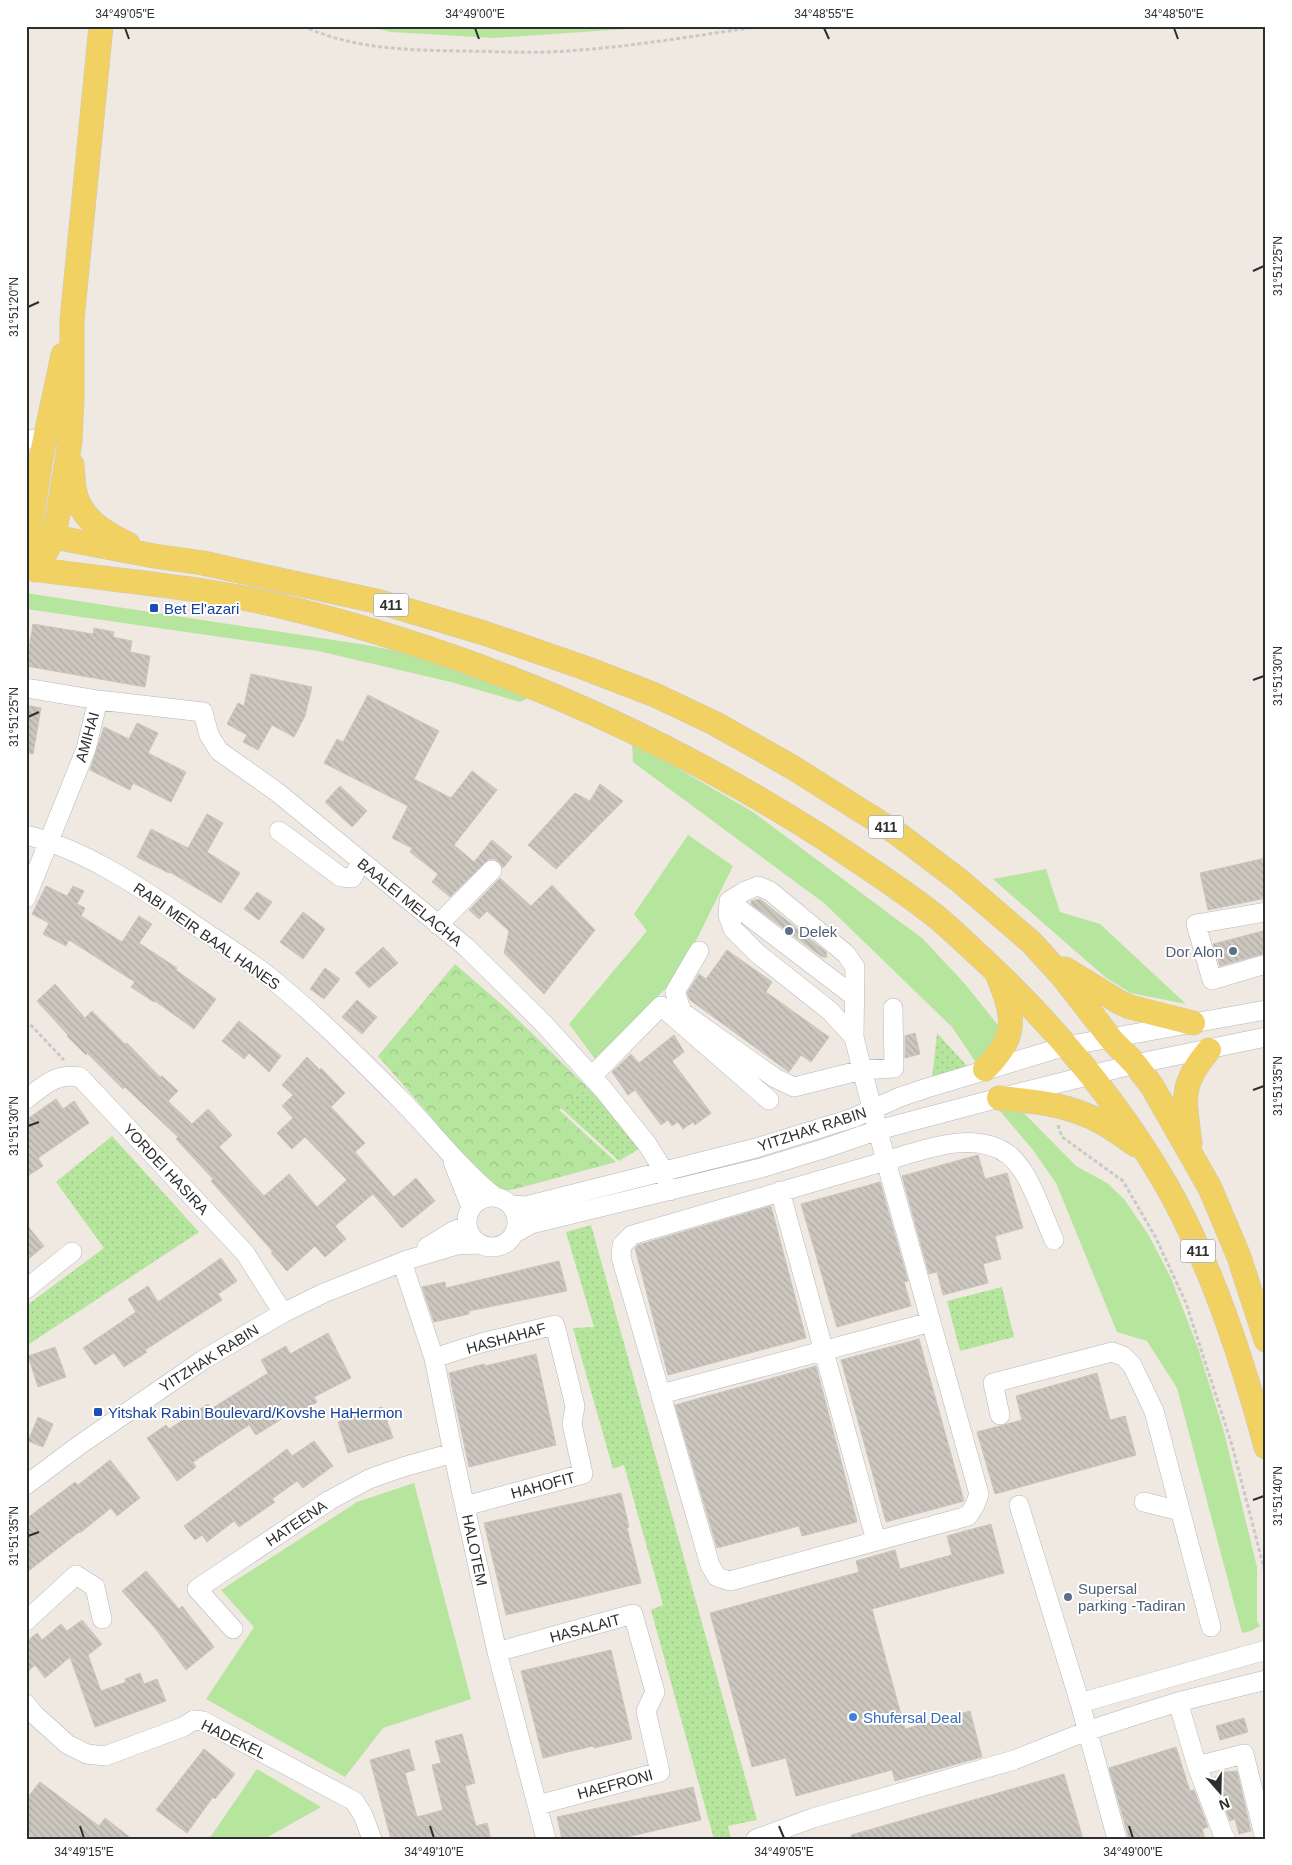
<svg xmlns="http://www.w3.org/2000/svg" width="1292" height="1865" viewBox="0 0 1292 1865" font-family="Arial,sans-serif">
<defs>
<pattern id="forest-crowns" width="20" height="18" patternUnits="userSpaceOnUse" patternTransform="scale(1.25)"><rect width="20" height="18" fill="#b6e59e"/><path d="M2 6a3 3 0 1 1 6 0M12 15a3 3 0 1 1 6 0" fill="none" stroke="#9dc588"/></pattern>
<pattern id="park-dots" width="8" height="8" patternUnits="userSpaceOnUse" patternTransform="scale(1.25)"><rect width="8" height="8" fill="#b6e59e"/><path d="M2 2h.1M6 6h.1" fill="none" stroke="#9dc588" stroke-width="1.8" stroke-linecap="round"/></pattern>
<pattern id="building-back-hatch" width="6" height="6" patternUnits="userSpaceOnUse" patternTransform="scale(1.25)"><rect width="6" height="6" fill="#cbc7bf"/><path d="M-1 5l2 2M0 0l6 6M5-1l2 2" fill="none" stroke="#afaba4"/></pattern>
</defs>
<rect width="100%" height="100%" fill="#efe9e1"/>
<!-- grass -->
<path fill="#b6e59e" d="M366,26H672L493,38L391,32Z
M26,593L366,645L429,657L536,694L520,702L451,682L318,651L26,609Z
M632,739L660,758L753,812L923,939L965,984L1001,1029L995,1048L975,1061L952,1027L824,903L633,762Z
M688,835L733,866L679,975L595,1059L569,1024L647,931L634,914Z
M1046,869L1060,912L1100,924L1186,1004L1131,993L1105,977L993,879Z
M1015,1104L1076,1166L1107,1183L1124,1199L1148,1234L1171,1278L1198,1348L1224,1432L1257,1567V1621L1260,1626L1251,1631L1242,1633L1177,1388L1147,1341L1117,1332L1056,1183L1033,1150L1000,1111Z
M414,1483L471,1699L383,1728L345,1777L206,1699L254,1627L221,1590L357,1502Z
M257,1769L321,1807L264,1839H209Z"/>
<!-- forest -->
<path fill="url(#forest-crowns)" d="M455,964L508,1010L588,1088L559,1110L616,1162L519,1188L504,1191L486,1187L432,1118L378,1056Z"/>
<!-- park -->
<path fill="url(#park-dots)" d="M937,1033L968,1067L932,1079Z
M588,1088L642,1147L619,1161L561,1108Z
M112,1136L199,1232L26,1346V1306L104,1248L56,1182Z
M591,1225L757,1820L728,1826L731,1839H714L651,1610L663,1605L624,1465L613,1469L573,1328L594,1327L566,1232Z
M1002,1287L1014,1337L960,1351L947,1301Z"/>
<!-- building -->
<path fill="url(#building-back-hatch)" stroke="#cbc5ba" d="M33,624L93,634L94,628L114,632L113,637L132,641L130,652L150,656L145,687L26,666Z
M251,674L312,687L305,716L294,737L272,725L258,750L243,742L247,735L227,724L238,703L244,706Z
M368,695L439,731L414,779L451,798L472,771L497,790L454,845L474,862L492,840L512,857L503,868L499,862L494,859H489L450,897L432,882L438,874L410,852L412,848L392,838L408,806L324,763L337,739L343,742Z
M26,705L41,708L33,754L26,753Z
M137,723L158,733L148,753L186,772L171,802L133,783L130,790L90,770L104,727L129,739Z
M600,784L623,801L556,869L528,845L575,793L590,801Z
M340,786L367,811L352,827L325,802Z
M207,814L223,823L207,852L240,873L221,903L170,872L169,873L137,857L151,829L188,848Z
M1266,858V898L1208,910L1200,873Z
M500,878L531,906L552,885L595,930L544,994L504,953L509,931L487,911L479,919L469,910Z
M46,886L67,896L73,886L84,891L77,904L85,908L81,916L122,942L139,916L152,924L139,943L177,968L176,970L216,999L194,1029L155,1001L154,1002L131,987L135,982L69,940L66,946L43,934L49,923L32,914Z
M257,892L272,902L259,920L244,909Z
M760,899L826,952L827,957H822L751,904V901Z
M303,912L325,929L303,959L280,942Z
M1263,931L1266,941V953L1220,966L1213,944Z
M383,947L398,963L369,988L355,973Z
M727,950L772,982L766,992L829,1037L811,1062L801,1055L789,1072L690,1000L687,993L699,974L706,979Z
M325,968L340,979L324,999L310,989Z
M55,984L85,1018L92,1011L125,1044L127,1043L160,1077L162,1076L178,1091L168,1101L192,1124L208,1109L232,1135L219,1147L264,1196L289,1174L317,1207L347,1180L305,1137L292,1149L277,1133L293,1118L282,1106L293,1095L282,1085L307,1057L320,1070L321,1068L345,1093L331,1107L365,1143L355,1152L394,1197L416,1178L435,1201L402,1228L373,1194L335,1226L346,1239L325,1257L315,1246L287,1271L271,1253L273,1252L211,1181L213,1179L176,1139L178,1137L125,1087L123,1089L87,1053L86,1055L67,1036L68,1035L37,1001Z
M357,1000L377,1017L362,1034L342,1017Z
M239,1021L281,1056L269,1072L249,1053L244,1059L222,1041Z
M915,1033L920,1054L905,1058V1036Z
M674,1035L684,1052L672,1061L711,1113L695,1125L693,1122L683,1129L678,1122L672,1126L668,1120L661,1125L635,1090L628,1095L612,1072L631,1054L639,1063Z
M56,1099L63,1109L74,1101L89,1123L38,1158L43,1166L26,1177V1120Z
M978,1155L985,1179L1007,1173L1023,1228L995,1236L1001,1259L983,1264L988,1283L943,1295L937,1272L929,1274L902,1176Z
M880,1182L908,1281L904,1282L911,1306L837,1327L801,1204Z
M771,1206L806,1338L668,1375L635,1248L638,1245Z
M26,1224L44,1246L26,1261Z
M221,1258L237,1281L218,1294L222,1300L145,1350L147,1352L124,1367L114,1353L95,1365L83,1348L136,1312L128,1299L148,1286L158,1302Z
M559,1261L567,1291L469,1311V1314L434,1322L422,1287L445,1282L446,1288Z
M328,1333L351,1378L314,1397L317,1402L293,1416L291,1413L256,1435L249,1425L193,1462L196,1467L177,1481L147,1438L166,1425L169,1429L208,1404L211,1409L268,1373L261,1360L286,1346L290,1354Z
M919,1339L964,1501L886,1522L841,1360Z
M55,1347L66,1377L38,1387L28,1356Z
M536,1354L556,1445L469,1467L449,1373L484,1364L485,1366Z
M816,1366L857,1522L802,1536L799,1526L717,1548L675,1405Z
M1097,1373L1110,1420L1125,1416L1136,1455L995,1494L977,1432L1022,1420L1016,1396Z
M382,1407L393,1438L348,1453L338,1422Z
M38,1417L53,1424L43,1447L28,1441Z
M314,1441L333,1466L303,1488L297,1481L272,1499L275,1502L239,1527L234,1521L207,1542L202,1535L195,1540L184,1526L287,1449L292,1456Z
M110,1460L140,1498L117,1516L111,1508L80,1533L79,1532L26,1573V1519L75,1482L78,1485Z
M621,1493L629,1527L627,1528L641,1583L506,1615L484,1523Z
M991,1524L1004,1573L872,1609L905,1729L970,1711L982,1757L895,1781L892,1770L796,1796L786,1758L752,1767L710,1613L859,1572L856,1561L895,1550L900,1569L952,1555L947,1536Z
M146,1571L179,1609L182,1606L214,1647L186,1670L155,1628L122,1591Z
M82,1620L102,1644L88,1655L101,1691L126,1682L125,1679L140,1673L144,1684L157,1679L166,1701L95,1727L70,1657L45,1678L35,1665L26,1673V1642L37,1633L42,1640L61,1624L67,1631Z
M611,1650L632,1739L594,1748L593,1746L543,1758L521,1671Z
M1244,1718L1248,1732L1220,1740L1216,1726Z
M462,1734L475,1783L465,1786L476,1826L487,1823L491,1839H391L370,1760L409,1749L415,1770L405,1773L417,1817L443,1810L432,1765L441,1763L435,1741Z
M1176,1747L1190,1791L1194,1790L1208,1827L1202,1829L1205,1839H1129L1109,1768Z
M204,1749L235,1774L215,1799L213,1797L187,1833L156,1810Z
M1237,1771L1251,1831L1239,1834L1235,1819L1230,1821L1214,1778L1223,1772Z
M1064,1774L1083,1839H851V1835Z
M40,1782L99,1826L105,1818L132,1839H34L26,1833V1799Z
M693,1787L701,1820L618,1839H562L557,1817Z"/>
<g fill="none" stroke-linecap="round" stroke-linejoin="round">
<!-- minor casing -->
<g stroke="#b4b7c1" stroke-width="20">
<path id="minor" d="M26,439L44,440
M26,688L98,700L86,749L26,898
M98,700L203,712L209,735L219,751L277,792L466,947L544,1024L603,1089L647,1144L664,1171L670,1191
M279,831L341,877L352,878L362,862
M26,835C85,850 137,885 186,919C213,938 241,955 267,975C314,1013 357,1056 400,1099C432,1131 459,1168 494,1196
M729,901L855,997
M1266,912L1196,924L1212,980L1266,964
M438,925L492,870
M699,951L675,992L682,1012L775,1078L794,1087L862,1070L894,1068L893,1008
M854,1037L830,1011L758,954L733,929L728,915L729,901L745,891L758,886L770,891L846,954L855,967L854,1037L862,1070L886,1161L979,1494L975,1505L968,1516L730,1581L717,1577L710,1565L621,1257L622,1245L632,1235L886,1161C923,1150 974,1129 1009,1155C1014,1159 1020,1167 1024,1173C1035,1190 1045,1220 1054,1240
M592,1076L661,1006L769,1100
M26,1099C45,1085 55,1073 80,1077L245,1253L283,1313
M453,1162L471,1207
M780,1191L876,1541
M467 1222a25 25 0 1 1 50 0a25 25 0 1 1-50 0Z
M510,1205L526,1206L756,1148L853,1118L900,1097L927,1088L1066,1046L1266,1010
M515,1233L531,1224L761,1168L826,1148L878,1130L999,1098L1135,1064L1266,1037
M427,1247L453,1231L466,1226
M402,1262L434,1358L453,1453L497,1652L546,1839
M26,1289L72,1252
M434,1358L481,1343L555,1325L575,1406L572,1424L583,1474L465,1506
M661,1394L931,1322
M1000,1415L993,1383L1112,1352L1123,1356L1132,1365L1154,1411L1211,1627
M26,1485L78,1446L203,1360L283,1313L324,1293L407,1260L457,1245L478,1244
M1144,1502L1180,1511
M1019,1505L1080,1703L1117,1839
M26,1621L76,1575L95,1587L102,1619
M233,1629L197,1589L330,1500L369,1479L403,1467L453,1453
M497,1652L633,1614L655,1692L646,1711L660,1772L538,1805
M1178,1702L1197,1766L1224,1837L1226,1839
M1080,1703L1266,1650
M26,1704L35,1715L67,1744L87,1754L105,1756L183,1727L194,1720L203,1721L354,1801L363,1815L372,1839
M1197,1766L1244,1754L1265,1839
M756,1839L813,1818L1014,1760L1087,1731L1136,1715L1178,1702L1266,1680"/>
</g>
<!-- major casing -->
<g stroke="#c9c9c9" stroke-width="25">
<path id="major" d="M72,465C73,474 73,484 75,493C82,520 105,533 128,544
M26,534L54,537L154,556L203,563L380,602L484,633L585,668L655,695L714,723L792,767L898,834L960,881L1031,942L1063,977L1111,1039L1135,1064L1152,1086L1210,1188L1239,1257L1266,1340
M32,548L29,534L41,458L63,355
M26,568C110,580 194,586 276,605C470,651 654,730 822,837C858,861 895,885 929,911C949,926 966,944 984,960C1053,1025 1116,1099 1164,1181C1210,1260 1242,1358 1266,1447
M36,570L54,537L70,442L72,398V320L101,26
M1065,969L1119,1002L1130,1007L1193,1023
M985,1069C1018,1036 1015,1018 998,976
M999,1098C1029,1101 1058,1103 1086,1115C1105,1122 1120,1134 1136,1145
M1190,1144C1185,1099 1178,1087 1209,1050"/>
</g>
<!-- path -->
<path stroke="#c9c9c9" stroke-width="3" stroke-dasharray="4 2.5" stroke-linecap="butt" d="M303,26C353,49 406,50 460,51C489,51 519,53 548,52C620,49 692,36 763,26
M26,1020L64,1060
M1058,1125L1062,1137L1123,1181L1156,1238L1186,1303L1232,1445L1266,1576
M1266,1620V1622"/>
<!-- minor -->
<use href="#minor" stroke="#fff" stroke-width="19"/>
<!-- major -->
<use href="#major" stroke="#f2d163" stroke-width="24"/>
</g>
<!-- ticks -->
<path fill="none" stroke="#2e2e2e" stroke-width="2" d="M125,28L129,39M475,28L479,39M824,28L829,39M1174,28L1178,39M1253,271L1264,266M28,307L39,302M1253,680L1264,676M28,717L39,712M1253,1090L1264,1086M28,1126L39,1122M1253,1500L1264,1496M28,1536L39,1532M80,1826L84,1838M430,1826L434,1838M779,1826L784,1838M1129,1826L1133,1838"/>
<!-- markers -->
<g fill="#1a4fb4" stroke="#fff" stroke-width="2">
<rect x="149" y="603" width="10" height="10" rx="2.5"/>
<rect x="93" y="1407" width="10" height="10" rx="2.5"/>
</g>
<g fill="#5c6f8a" stroke="#fff" stroke-width="2">
<circle cx="789" cy="931" r="5"/>
<circle cx="1233" cy="951" r="5"/>
<circle cx="1068" cy="1597" r="5"/>
</g>
<circle fill="#3f7fe0" stroke="#fff" stroke-width="2" cx="853" cy="1717" r="5"/>
<g text-anchor="middle" dominant-baseline="central" stroke-width="4" stroke-linejoin="round" paint-order="stroke">
<!-- shield labels -->
<g fill="#fff" stroke="#6d6d6d" stroke-width="1">
<rect x="373.5" y="593.5" width="35" height="23" rx="4"/>
<rect x="868.5" y="815.5" width="35" height="23" rx="4"/>
<rect x="1180.5" y="1239.5" width="35" height="23" rx="4"/>
</g>
<g font-size="14" font-weight="bold" fill="#2e2e2e">
<text x="391" y="605">411</text>
<text x="886" y="827">411</text>
<text x="1198" y="1251">411</text>
</g>
<!-- transit labels -->
<g font-size="15" fill="#164399" stroke="#fff" text-anchor="start">
<text x="164" y="608">Bet El'azari</text>
<text x="108" y="1412">Yitshak Rabin Boulevard/Kovshe HaHermon</text>
</g>
<!-- street labels -->
<g font-size="15" fill="#2e2e2e" stroke="#fff">
<text transform="translate(87 737) rotate(-74)">AMIHAI</text>
<text transform="translate(410 902) rotate(39)">BAALEI MELACHA</text>
<text transform="translate(207 936) rotate(35)">RABI MEIR BAAL HANES</text>
<text transform="translate(812 1129) rotate(-18)">YITZHAK RABIN</text>
<text transform="translate(166 1169) rotate(47)">YORDEI HASIRA</text>
<text transform="translate(506 1338) rotate(-15)">HASHAHAF</text>
<text transform="translate(209 1358) rotate(-32)">YITZHAK RABIN</text>
<text transform="translate(543 1485) rotate(-15)">HAHOFIT</text>
<text transform="translate(296 1523) rotate(-34)">HATEENA</text>
<text transform="translate(475 1550) rotate(78)">HALOTEM</text>
<text transform="translate(585 1628) rotate(-15)">HASALAIT</text>
<text transform="translate(234 1739) rotate(26)">HADEKEL</text>
<text transform="translate(615 1784) rotate(-15)">HAEFRONI</text>
</g>
<!-- service labels -->
<g font-size="15" fill="#4e5e75" stroke="#fff" text-anchor="start">
<text x="799" y="931">Delek</text>
<text x="1223" y="951" text-anchor="end">Dor Alon</text>
<text x="1078" y="1588">Supersal<tspan x="1078" dy="17">parking -Tadiran</tspan></text>
</g>
<!-- shop labels -->
<g font-size="15" fill="#366cbe" stroke="#fff" text-anchor="start">
<text x="863" y="1717">Shufersal Deal</text>
</g>
</g>
<!-- border -->
<rect width="1292" height="1865" fill="none" stroke="#ffffff" stroke-width="55"/>
<!-- north arrow -->
<g transform="translate(1220 1792) rotate(160)" stroke="#ffffff" stroke-width="4" paint-order="stroke">
<path d="M0-4L9 19L0 12L-9 19Z" fill="#2e2e2e"/>
<text y="-8" font-size="14" font-weight="bold" text-anchor="middle" fill="#2e2e2e">N</text>
</g>
<rect x="28" y="28" width="1236" height="1810" fill="none" stroke="#2e2e2e" stroke-width="2"/>
<g font-size="12" text-anchor="middle" fill="#2e2e2e">
<text x="125" y="18">34°49'05"E</text>
<text x="475" y="18">34°49'00"E</text>
<text x="824" y="18">34°48'55"E</text>
<text x="1174" y="18">34°48'50"E</text>
<text transform="translate(1278 266) rotate(-90)" y="4">31°51'25"N</text>
<text transform="translate(14 307) rotate(-90)" y="4">31°51'20"N</text>
<text transform="translate(1278 676) rotate(-90)" y="4">31°51'30"N</text>
<text transform="translate(14 717) rotate(-90)" y="4">31°51'25"N</text>
<text transform="translate(1278 1086) rotate(-90)" y="4">31°51'35"N</text>
<text transform="translate(14 1126) rotate(-90)" y="4">31°51'30"N</text>
<text transform="translate(1278 1496) rotate(-90)" y="4">31°51'40"N</text>
<text transform="translate(14 1536) rotate(-90)" y="4">31°51'35"N</text>
<text x="84" y="1856">34°49'15"E</text>
<text x="434" y="1856">34°49'10"E</text>
<text x="784" y="1856">34°49'05"E</text>
<text x="1133" y="1856">34°49'00"E</text>
</g>
</svg>
